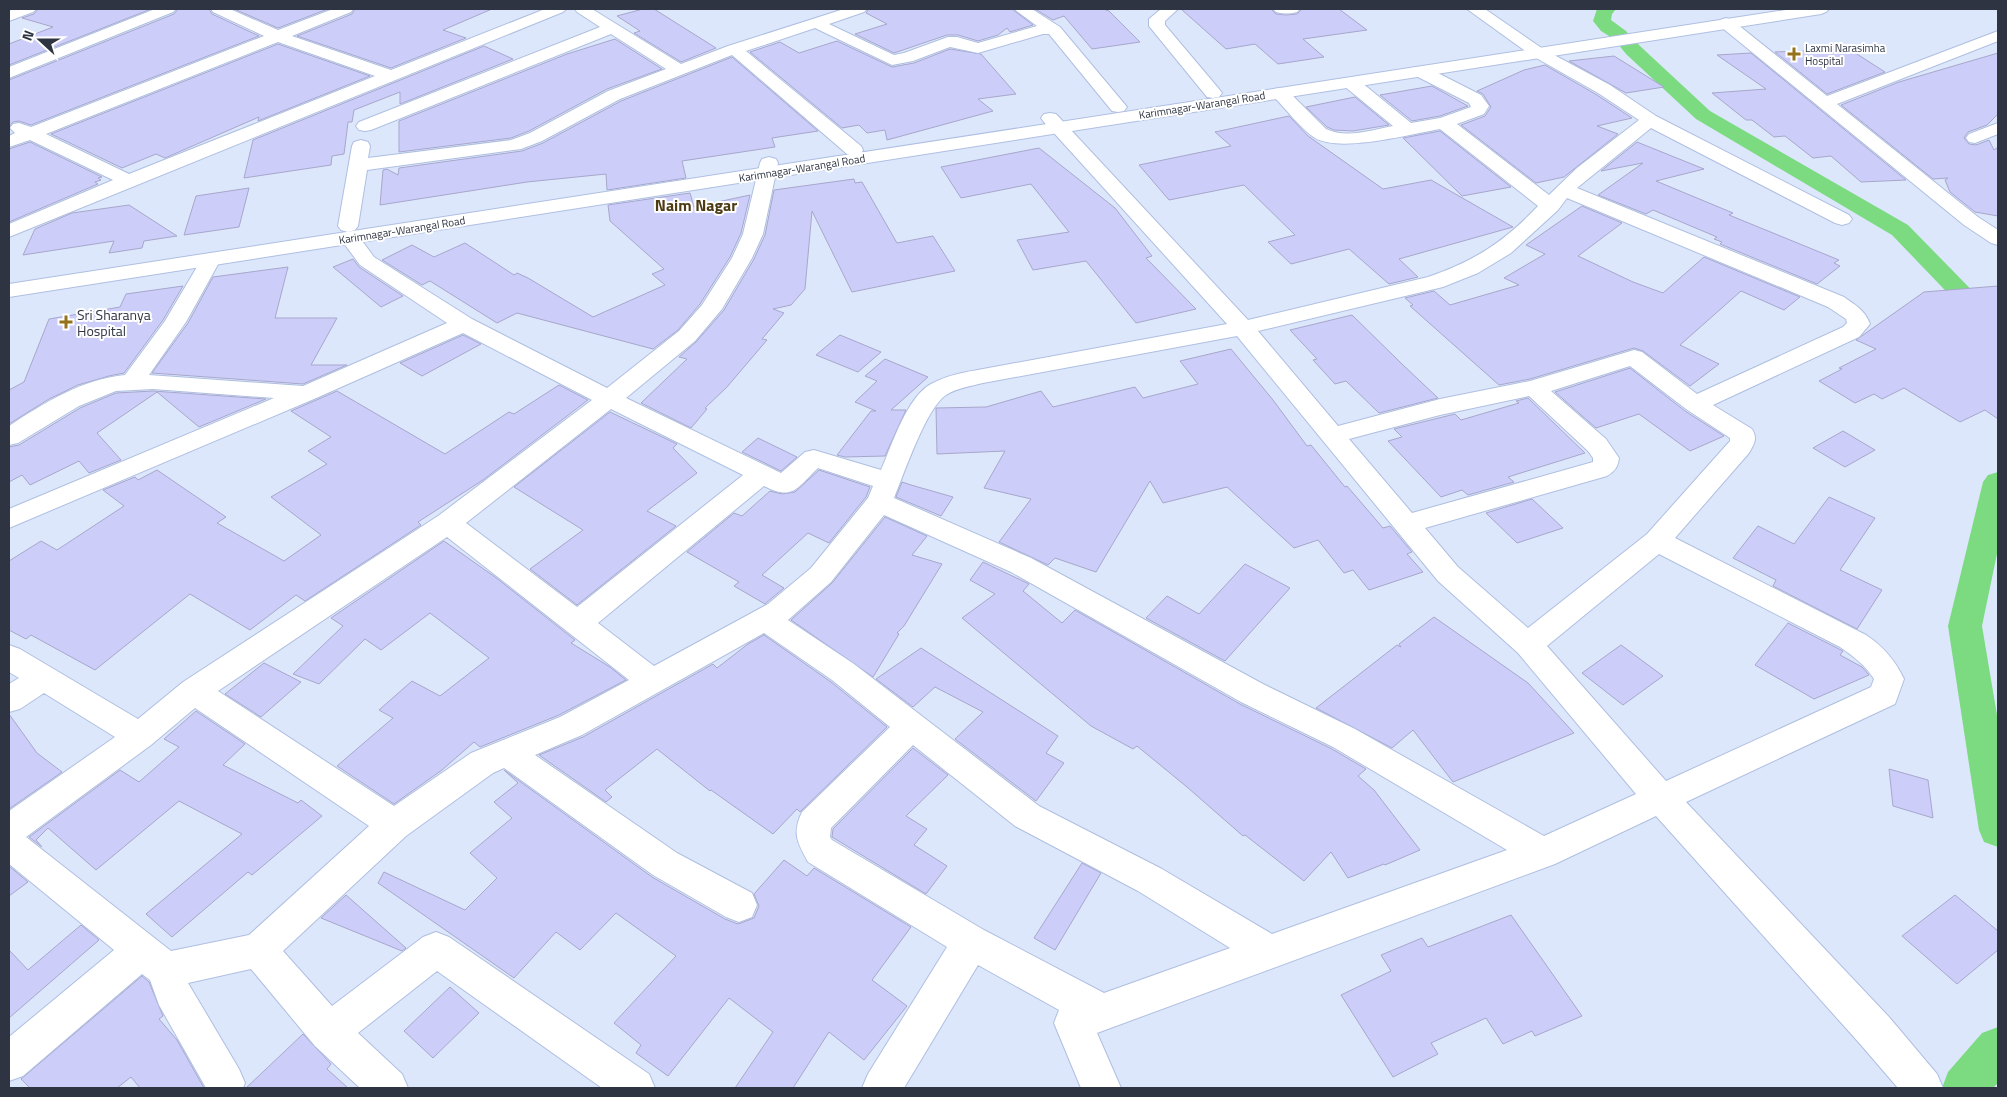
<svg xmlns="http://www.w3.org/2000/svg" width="2007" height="1097" viewBox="0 0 2007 1097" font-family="'Titillium Web',sans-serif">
<rect width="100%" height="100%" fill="#dce7fc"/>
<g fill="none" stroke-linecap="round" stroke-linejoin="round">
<!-- canal -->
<path fill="#7cdb80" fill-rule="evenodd" d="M1597,9H1616L1612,14L1611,20L1626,31L1640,46L1710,111L1908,225L1998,317V339L1989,336L1892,235L1696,119L1626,54L1614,39L1601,31L1593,21Z
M1998,472V549L1982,626L1998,721V847L1984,842L1979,830L1948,626L1983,482L1988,475Z
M1998,1027V1083L1993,1088H1942L1948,1072L1982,1033Z"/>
</g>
<!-- building -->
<path fill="#cdcdfa" stroke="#a7a7cb" d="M38,9H151L9,65V44L53,27L22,18L34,14Z
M178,9H209L212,14L259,36L31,125L19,121L13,122L9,127V80L174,14Z
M234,9H328L278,28Z
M355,9H492L443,30L466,38L391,68L297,36L352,14Z
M643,9H654L716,48L681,62L634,33L640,31L617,16Z
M869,9H1012L1033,25L1010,32L1007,28L998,35L978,41L958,35H947L894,53L855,34L887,24L866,13Z
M1035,9H1103L1109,11L1140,42L1092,49L1064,16L1053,20Z
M1181,9H1271L1276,14L1286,15L1297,14L1302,9H1339L1367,30L1303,39L1324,57L1278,64L1255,44L1226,49Z
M615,39L662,69L607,89L529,131L511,138L399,152V121L567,54Z
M837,41L892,67L914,63L950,49L981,54L1016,94L978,99L993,111L887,140L885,130L867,133L859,125L842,128L750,52L780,42L799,53Z
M278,44L370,76L258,121L259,117L165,158L156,154L122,168L51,134Z
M484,46L513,59L400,104V92L354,110L352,122H348L344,154L332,156L331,165L244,178L253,140Z
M1849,49L1885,72L1827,94L1775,52Z
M1751,53L1906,180L1861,182L1831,156L1813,158L1785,136L1774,137L1752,120H1746L1712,93L1766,89L1717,55Z
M1998,53V114L1987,125L1968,132L1964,138L1969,144L1976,145L1989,140L1994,150L1998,147V216L1975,212L1950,192L1945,180L1948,178L1933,179L1841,105L1899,82Z
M1614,56L1664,87L1626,93L1569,61Z
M732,57L818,131L772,138L775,147L682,161L686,178L607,190L606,174L527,182L380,205L383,170L387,169L398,175L399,168L522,151L543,143L621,101Z
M1545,65L1597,95L1632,118L1597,126L1618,134L1564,177L1536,183L1461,125L1485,116L1491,107L1483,94L1477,91L1524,70Z
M1432,86L1468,106L1440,116L1412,121L1380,95Z
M1355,97L1389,125L1353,131L1334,130L1327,127L1306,107Z
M1289,116L1308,136L1383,189L1431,180L1513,227L1399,259L1418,277L1389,284L1349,249L1291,264L1268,242L1295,235L1244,185L1169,200L1139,165L1231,146L1215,132Z
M1440,131L1511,187L1462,196L1403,138Z
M30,142L102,177L98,178L101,180L95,182L98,184L9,222V149Z
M1637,142L1704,169L1656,181L1733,213L1729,215L1839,260L1834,263L1840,266L1817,284L1720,244L1722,242L1714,239L1717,237L1653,210L1646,214L1598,195L1643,163L1601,171Z
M1039,148L1115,208L1152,256L1146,258L1196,309L1136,323L1086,261L1033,270L1017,240L1069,232L1031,184L961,198L941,167Z
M854,179L855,183L862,182L897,243L933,236L955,271L852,292L812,211L805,289L791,305L773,309L784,313L762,339L767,340L727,387L705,408L707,409L691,428L641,403L687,359L679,357L696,342L724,310L754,259L765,235L774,190Z
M249,188L239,227L184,235L196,196Z
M690,193L694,207L750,195L741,233L730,257L700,304L678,330L653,349L517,313L497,323L430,281L422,285L382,260L412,245L434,257L465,243L514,275L517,273L528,278L593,317L665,285L652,274L664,269L610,221L608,205Z
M129,205L177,236L144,241L142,248L109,253L114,241L23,255L35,229L72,213Z
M1582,206L1622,223L1578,256L1633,282L1663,293L1704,257L1800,297L1784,310L1741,291L1680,345L1719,364L1690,386L1643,351L1634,348L1530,379L1499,385L1410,306L1413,305L1405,298L1434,291L1450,305L1519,285L1504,278L1545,254L1526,245Z
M353,259L359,267L403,296L381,307L333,267Z
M288,267L275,318H337L311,365H347L303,384L152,373L188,323L213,277Z
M183,286L163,320L124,373L109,376L78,385L49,399L9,424V390L24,382L49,319L120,307L126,294Z
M1998,286V419L1985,410L1960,422L1904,388L1882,399L1874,394L1855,403L1819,381L1842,369L1839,368L1876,349L1856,340L1924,292Z
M1352,315L1402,364L1438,398L1379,413L1346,381L1335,384L1313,360L1317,359L1290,330Z
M463,335L481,344L422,376L400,363Z
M840,335L881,352L858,372L816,355Z
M1231,349L1273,400L1307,446L1311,445L1345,487L1347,486L1383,528L1390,526L1412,552L1407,554L1423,572L1369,590L1353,570L1344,573L1318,540L1294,548L1227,487L1163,503L1150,481L1096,572L1055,558L1048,565L999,542L1031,499L984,488L1005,451L937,454L936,408L986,407L1041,391L1053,407L1135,387L1143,398L1198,384L1180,361Z
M885,359L928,377L891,410H906L885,456L845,457L837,455L871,411H876L855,402L877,381L865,376Z
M1630,368L1685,411L1724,436L1690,451L1639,414L1596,428L1555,392Z
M559,385L588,400L483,480L418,522L421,525L305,601L296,595L250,630L190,594L95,670L31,635L26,639L9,630V561L41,541L57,550L124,506L103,490L135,477L138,480L157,470L226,517L217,523L284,561L321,535L271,497L327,464L308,451L331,437L291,411L337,391L445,454L509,412L514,414Z
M153,391L266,399L199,427L157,392L97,433L121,460L89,473L79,461L30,485L22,475L9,482V447L19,445L80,408L116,393Z
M1528,398L1585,453L1508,477L1514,482L1468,495L1462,490L1441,497L1388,441L1402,437L1394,429L1455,414L1461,420L1519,403L1516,401Z
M610,412L677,444L673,448L697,473L647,511L676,526L577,605L530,569L583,530L514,487Z
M1843,431L1875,450L1845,467L1813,448Z
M758,438L797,457L781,471L742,452Z
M819,470L870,487L866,497L829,543L808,533L762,575L784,588L767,602L765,604L734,586L739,582L687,552L734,513L742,516L770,491L782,494L795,492Z
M902,482L911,485L953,497L941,516L896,497Z
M1829,497L1875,518L1840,570L1882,590L1857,629L1773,586L1776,580L1733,558L1758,526L1794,544Z
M1532,499L1563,528L1517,543L1486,513Z
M885,517L927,536L912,555L942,564L904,626L897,633L899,634L873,677L791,620L832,583Z
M444,541L495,577L575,640L571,643L610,667L626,680L559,715L480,747L474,742L442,770L394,804L337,766L393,718L379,710L412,681L440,696L489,658L430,613L381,650L365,639L319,684L293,674L343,626L331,618Z
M983,562L1029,584L1023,591L1062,623L1075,610L1240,704L1332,749L1366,769L1358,776L1374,790L1420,850L1385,865L1384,864L1348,878L1331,852L1304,881L1245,835L1243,836L1187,787L1137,746L1133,749L1091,726L962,618L995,594L970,580Z
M1245,564L1290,588L1225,661L1146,618L1167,596L1199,614Z
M1434,617L1528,683L1574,733L1453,782L1413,730L1392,748L1316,708L1397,645L1401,647L1399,644Z
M1788,623L1839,649L1843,651L1840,655L1862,667L1869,675L1814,699L1755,665Z
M764,635L831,682L887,727L800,812L797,809L773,834L711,790L710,791L657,749L605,790L612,797L606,802L539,755L583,737L713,664L717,668L748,644Z
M1621,645L1663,676L1623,705L1582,673Z
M921,648L1058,736L1046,753L1064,763L1036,801L955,739L983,712L935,687L913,707L876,679Z
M264,663L301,682L261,717L225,694Z
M196,711L245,744L223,765L298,803L301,800L322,816L252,875L248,872L172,937L146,914L242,834L179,801L96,870L48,828L36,840L42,847L29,837L120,770L139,782L179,747L164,739Z
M9,714L37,753L62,772L9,809Z
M913,748L948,775L906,816L927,829L914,845L947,866L926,894L832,837L833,829Z
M1889,769L1928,780L1933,818L1893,806Z
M504,770L652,877L725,919L738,924L754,918L759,906L754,894L784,860L807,876L814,868L911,927L872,980L907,1006L864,1060L829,1032L793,1088H735L773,1032L729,998L668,1076L636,1053L641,1045L614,1023L676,956L616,913L580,950L556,932L514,978L378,883L384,872L465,910L497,878L470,853L512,818L494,802L518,783Z
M1082,863L1101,873L1055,950L1034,938Z
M9,866L28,882L9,896Z
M346,895L406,948L402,951L321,918Z
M1955,895L1998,931V950L1957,984L1902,936Z
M1511,915L1582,1016L1535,1036L1532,1031L1503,1044L1486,1018L1431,1043L1438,1054L1393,1077L1341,995L1391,971L1381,955L1422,938L1428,947Z
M81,925L99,940L9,1018V950L28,970Z
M142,976L149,982L163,1016L159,1019L177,1040L204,1088H140L131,1077L117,1088H30L21,1079Z
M450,987L479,1013L433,1058L404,1031Z
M303,1034L331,1064L327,1069L348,1088H246Z"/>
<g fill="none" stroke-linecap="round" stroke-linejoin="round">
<!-- street casing -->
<g stroke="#afbfe1" stroke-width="2">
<path id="street" d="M14,9H36L33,12L9,21V11Z
M155,9H176L173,12L9,78V67Z
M211,9H230L278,30L333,9H353L351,12L292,36L391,70L545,9H566L563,12L9,237V224L113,180L30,140L9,147V136L15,133L10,128L13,124L19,123L31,127L264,36L213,12ZM278,42L375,76L129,174L46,134Z
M575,9H592L681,64L728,46L844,9H867L864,12L829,24L894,55L904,53L948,37H957L978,43L1037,26L1014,9H1032L1060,27L1127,107L1124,111L1118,112L1112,111L1049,34H1043L978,53L950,47L913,61L892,65L815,28L746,51L861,146L863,150L861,154L854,156L847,154L732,55L620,99L542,141L521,149L367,170L358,226L355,230L348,232L341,230L338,226L352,146L354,142L361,140L368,142L370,146L368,158L511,140L530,133L608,91L666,69L611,34L371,130L365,131L359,130L356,126L359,122L600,27L577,12Z
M1161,9H1178L1165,21V25L1219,89L1222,93L1219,97L1213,98L1207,97L1149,26V19Z
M1273,9H1300L1297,12C1290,14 1283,14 1276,12Z
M1467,9H1485L1543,49L1610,85L1656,116L1849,215L1852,219L1849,223L1842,225L1835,223L1651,128L1577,188L1844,297C1855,305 1865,310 1870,324L1859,337L1713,405L1752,429C1758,439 1754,444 1749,453L1675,538L1866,635C1884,647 1895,660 1904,679L1895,704L1686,802L1889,1017L1937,1074L1943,1088H1898L1861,1045L1656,816L1555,864L1097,1033L1121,1088H1081L1054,1023L1059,1010L978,965L904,1088H862L868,1074L947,947L808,862C797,842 792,833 802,812L890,727L832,680L764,633L582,735L535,755L677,853L752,893L757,905L752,917L739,922L726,917L653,875L504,768L493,773L406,836L283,951L332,1006L423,937L436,932L449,937L649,1074L655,1088H602L437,971L358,1033L402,1074L408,1088H360L315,1046L251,969L188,983L239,1069L245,1083L243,1088H206L159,1005L150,980L142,974L23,1076L9,1081V1037L114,950L9,864V811L115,737L44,693L20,709L9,712V684L19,678L9,672V645L20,649L138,719L183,682L438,516L592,400L463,333L314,399L9,528V509L274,398L153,389L116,391L79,406L18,443L9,445V426C44,403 82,379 125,375L165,321L204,255L211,253L218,255L221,259L186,322L149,375L303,386L447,323L360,265L340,238L343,234L350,232L357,234L374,257L472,319L607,388L679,331L702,305L732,258L743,234L760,163L762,159L769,157L776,159L778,163L763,234L752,258L722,309L695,341L626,398L781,473L805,452L814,450L881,470C892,445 907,397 931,384C947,375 966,372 983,369L1227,324L1044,122L1041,118L1044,114L1050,113L1056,114L1248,320L1428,277C1475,261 1505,241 1538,206L1440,129C1411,134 1340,153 1315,138C1301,129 1286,109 1274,97L1271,93L1274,89L1280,88L1286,89L1326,129C1346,139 1372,130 1393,126L1344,86L1342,82L1344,78H1356L1411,123L1440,118L1471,107L1469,103L1414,75L1412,71L1414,67H1426L1481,95L1489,106L1484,114L1457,124L1549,195L1577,168L1639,120L1598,93L1531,55ZM1567,198L1828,307L1846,319L1847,323L1843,327L1697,394L1642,352L1634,350L1530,381L1440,399L1338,426L1258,331L1443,287L1478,273L1511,253L1558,210ZM1237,336L1438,581L1518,653L1636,794L1544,836L1355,729L1263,684L1031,558L894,498C904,474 926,408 946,395C957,388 971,386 983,383ZM1630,366L1686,409L1730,438V441L1647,534L1528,628L1458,567L1425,528L1607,476C1615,471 1618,467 1619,458L1606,439L1551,391ZM1529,396L1588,451L1593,458V462L1412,513L1349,439L1440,415ZM611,409L743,475L577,607L466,523ZM818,468L873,486L868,498L811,568L768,604L654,666L598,623L764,486C793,501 797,488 818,468ZM884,515L1011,572L1241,702L1333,747L1507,850L1272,934L1162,869L1039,806L854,664L788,620L831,582ZM447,537L629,680L560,717L471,753L394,806L218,691ZM1659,554L1840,647C1853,656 1865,665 1874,679L1871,687L1666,781L1547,646ZM195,708L369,826L249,935L171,951L26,837L151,745ZM913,745L1015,826L1138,891L1230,948L1104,993L984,930L832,840L830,837L831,828Z
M1726,18L1732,20L1827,96L1998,31V41L1837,104L1978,217L1998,230V245L1991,243L1964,225L1720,26L1718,23L1720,20Z
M1998,123V134L1975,143L1969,142L1966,138L1969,134Z"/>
</g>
<!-- highway casing -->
<g stroke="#afbfe1" stroke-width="2">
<path id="highway" d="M1792,9H1829L1826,12L1821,14L9,297V284Z"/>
</g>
<!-- street -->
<use href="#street" fill="#fff" fill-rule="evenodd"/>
<!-- highway -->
<use href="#highway" fill="#fff" fill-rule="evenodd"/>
</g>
<!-- markers -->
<g fill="#94711a" stroke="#fff" stroke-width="2">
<path d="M1791.5 46.5h5v5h5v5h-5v5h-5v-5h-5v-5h5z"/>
<path d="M63.5 314.5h5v5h5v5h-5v5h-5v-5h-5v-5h5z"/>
</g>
<g text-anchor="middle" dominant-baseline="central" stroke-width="4" stroke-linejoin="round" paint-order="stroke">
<!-- far-poi labels -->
<g font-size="11" fill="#2e3442" stroke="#fff" text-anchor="start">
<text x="1805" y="48">Laxmi Narasimha<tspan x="1805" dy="13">Hospital</tspan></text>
</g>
<!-- far-street labels -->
<g font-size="11" fill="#2e3442" stroke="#fff">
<text transform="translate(1202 105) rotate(-9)">Karimnagar-Warangal Road</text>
<text transform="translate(802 168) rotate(-9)">Karimnagar-Warangal Road</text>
<text transform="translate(402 230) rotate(-9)">Karimnagar-Warangal Road</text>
</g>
<!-- poi labels -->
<g font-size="14" fill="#2e3442" stroke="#fff" text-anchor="start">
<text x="77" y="314">Sri Sharanya<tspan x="77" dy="16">Hospital</tspan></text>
</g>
<!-- far-district labels -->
<g font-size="16" font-weight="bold" fill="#4c3b13" stroke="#fff">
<text x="696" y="205">Naim Nagar</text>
</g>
</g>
<!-- border -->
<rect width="2007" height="1097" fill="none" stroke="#2e3442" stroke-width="20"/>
<!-- north arrow -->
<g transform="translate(40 40) rotate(291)" stroke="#ffffff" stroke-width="4" paint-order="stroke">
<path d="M0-4L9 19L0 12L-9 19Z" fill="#2e3442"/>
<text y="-8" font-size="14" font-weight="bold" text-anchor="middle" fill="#2e3442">N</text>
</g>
</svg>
